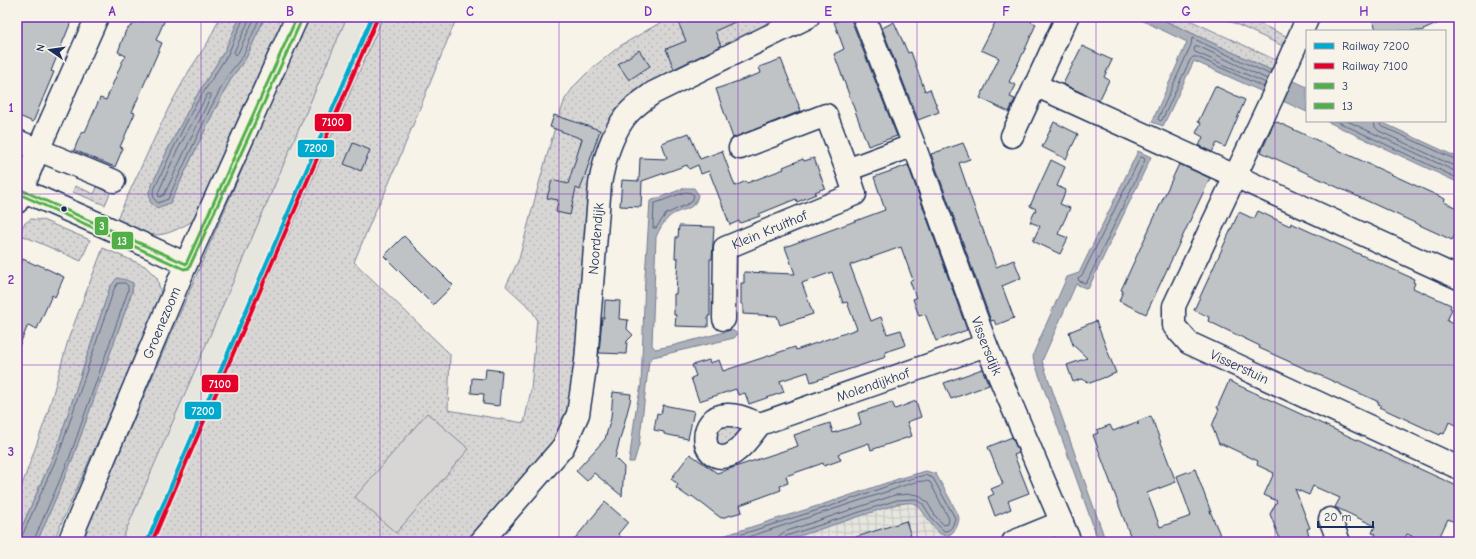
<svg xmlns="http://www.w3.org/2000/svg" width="1476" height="559" viewBox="0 0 1476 559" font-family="'Comic Neue',sans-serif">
<defs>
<pattern id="industrial-grid" width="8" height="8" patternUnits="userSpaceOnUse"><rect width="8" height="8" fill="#e6e5de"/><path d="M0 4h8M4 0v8" fill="none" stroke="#c5c5c1"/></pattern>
<pattern id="grass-dots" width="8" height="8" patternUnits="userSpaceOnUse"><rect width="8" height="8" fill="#d7d6d4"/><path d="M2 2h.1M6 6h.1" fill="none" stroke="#b8b8b8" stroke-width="1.8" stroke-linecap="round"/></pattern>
</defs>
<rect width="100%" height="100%" fill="#f7f3e8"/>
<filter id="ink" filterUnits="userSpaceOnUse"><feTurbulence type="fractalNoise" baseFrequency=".025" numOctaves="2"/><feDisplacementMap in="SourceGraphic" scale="8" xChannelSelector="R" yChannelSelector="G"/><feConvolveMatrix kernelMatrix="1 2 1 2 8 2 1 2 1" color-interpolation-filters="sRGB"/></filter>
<g filter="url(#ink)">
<!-- built -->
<path fill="#e6e5de" d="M347,17H383L154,542H121Z"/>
<!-- industrial -->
<path fill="url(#industrial-grid)" d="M928,492L949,542H779Z"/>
<!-- grass -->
<path fill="url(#grass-dots)" stroke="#798299" d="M220,17H240L224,52L191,105L168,149L149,192L170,203L214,111L232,77L246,58L265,17H284L196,219C160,240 154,239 115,223L169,107L189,71L208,42Z
M308,17H347L121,542H81Z
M383,17H457C432,77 409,137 383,197L377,207L354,262L450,354L448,410L524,423L531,390L537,319L530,308L506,286L519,259L538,187L554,131L565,99L575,85L591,69L620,46L656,25L674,17H800L620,106L570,422L472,542H154Z
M1157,17H1183L1280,62L1275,72Z
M1221,17H1245L1288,37L1285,47Z
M100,181L113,186L105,205L73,192L75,186L94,194Z
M31,219L39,220L40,219L90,240L81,261L19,234L24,224Z
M103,248L145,266L157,278L162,297L53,542H37L72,460L132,292L133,283L110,287L57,447L17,538V499L47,415L69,337Z
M720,424L748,427L727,447L719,446L715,443V429Z"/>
<!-- garden -->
<path fill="#d7d6d4" stroke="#798299" d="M427,413L469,449L396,533L355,497Z"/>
<!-- water -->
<path fill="#acb0b9" stroke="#727c95" d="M240,17H265L246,58L232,77L214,111L170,203L157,208L150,202L149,192L168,149L191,105L224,52Z
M1135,17H1157L1307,87V112L1194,61L1163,126L1152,122L1187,42Z
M1326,121H1379L1459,158V183Z
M1138,151L1151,157L1088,289L1076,284L1042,361L1106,542H1099L1033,358L1034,352L1067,277L1079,273Z
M685,188H694L698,194C696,213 679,207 668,218C663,223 659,230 656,237L652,345L655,349L671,346L732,330L738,334L734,338L653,357L649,361L639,445L634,462H629L636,409L641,386L645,277L650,201Z
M117,278L126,280L133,283L132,292L72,460L37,542H17V538L57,447L110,287Z
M926,471L936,474C940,482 958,512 959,518C959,521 957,527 955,530C938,551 926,506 913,503C909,502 902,504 897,504L781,542H704L833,501L898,479Z"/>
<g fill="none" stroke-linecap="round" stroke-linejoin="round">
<!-- shore -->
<path stroke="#556382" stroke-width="1" d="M244,17L228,54L194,107L172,151L153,192L154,199L158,203L168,199L210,109L228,75L243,56L260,17
M249,17L248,22L234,52L236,55L238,53L255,17
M1266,83L1195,52L1194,50L1195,47L1198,46L1267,79
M1264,87L1197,57H1193L1190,60L1162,120L1160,121L1158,119L1191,45L1192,38L1269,74
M208,94H211V96L164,195L159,197L158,193L176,153Z
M1336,121L1459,179
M1347,121L1459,173
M1374,121L1375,127L1379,131L1454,166H1459
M1379,121L1381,126L1459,161
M1141,157L1144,158L1145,160L1087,282L1085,283L1079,281L1078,278L1082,275Z
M686,192L691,193L694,195L692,202L666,214L656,228H653L654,204Z
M17,538H20L22,536L61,448L114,289L118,283H125L128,286V291L69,459L33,542
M717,542L834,505L899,482L925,475L933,478L955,518C953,525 952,531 944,531L933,520L923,504L914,499L897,500L786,536L784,538L783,542
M733,542C786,525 839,507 892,490C900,487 922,478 930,482L949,519L948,524L944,525L936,517L927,502L918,495L912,494L895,495L784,532L779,536L778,542"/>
</g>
<!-- building -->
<path fill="#c0c3c5" stroke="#1b2f5e" d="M17,17H73L51,71L54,72L33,122L17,115Z
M145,17H166L156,40L162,43L132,112L135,113L120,147L123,148L115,167L74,150L82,131L85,132L100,98L106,100L122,62L126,56L118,52L126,30L139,20L143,22Z
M676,17H746L715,31L721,46L674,69L666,49L686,41Z
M849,17H852V22L897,136L868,146L834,54L844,49L834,22Z
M998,17H1033L1031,22L1036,24L1027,45L1009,82L1016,85L1010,97L1015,99L1009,112L980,98L999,58L981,50Z
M1371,17H1452L1421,31H1377Z
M894,22L908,53L911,52L925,91L930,89L939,112L918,120L882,28Z
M1082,46L1112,60L1104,77L1109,80L1099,101L1063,84Z
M639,50L650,66L629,80L618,64Z
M781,59L801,111L733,138L716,89L761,73L759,67Z
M1215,86L1245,100L1225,147L1217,143L1212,152L1199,146L1203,137L1196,133L1201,123L1198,122Z
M554,115L600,130L580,190L576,188L570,215L556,212L558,200L547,198L552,180L568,184L582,139L550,127Z
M1275,121L1445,199L1444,202L1459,209V227L1452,240L1261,152Z
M1054,122L1078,134L1066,159L1042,147Z
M689,133L700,159L722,151L735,186L746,181L747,183L784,169L783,167L803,159L804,161L814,158L825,188L815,192L816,194L797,202L796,199L759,214L760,216L749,220L740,223L739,221L730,225L709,171L701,174L698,165L689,169L687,165L642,181L641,207L620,206L622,180L639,181L640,158L667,159L662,143Z
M353,143L370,150L361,171L344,164Z
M963,143L970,159L959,163L981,227H982L996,267L1014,260L1021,278L1002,286L1014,318L996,325L994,320L991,321L931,154Z
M1051,160L1065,167L1057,186L1066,190L1060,204L1070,208L1058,234L1068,238L1060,254L1033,241L1040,226L1030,222L1036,209L1030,206Z
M1179,164L1210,178L1146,314L1119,301L1123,291L1121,290Z
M908,165L967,330L936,341L925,314L919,316L913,299L916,298L910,281L913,280L901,247L850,265L871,321L881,317L887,334L901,330L906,345L885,352L886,357L811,382L808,372L780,381L784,392L749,404L745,393L738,395L736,389L699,401L691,378L696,376L692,365L709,360L710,363L719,360L723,371L795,347L796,350L857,329L847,302L843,303L832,272L802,283L813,314L780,325L777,316L743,314V304H741V283H744V272L795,274L785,247L885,210L874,177Z
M1258,211L1290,226L1291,223L1414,279L1413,282L1415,283L1413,288L1451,305L1450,308L1452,309L1447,321L1459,327V427L1449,422L1444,434L1441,433L1440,435L1379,407L1381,405L1378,404L1379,402L1259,348L1260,346L1208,321L1209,317L1194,310L1239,212L1254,219Z
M679,226L714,227L712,259H710V316H708V327L675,326L676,315H674V294H676L678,258H675L676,237H678Z
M404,236L453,285L433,305L384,256Z
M23,259L36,265L37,264L64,277L55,297L52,295L37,329L28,325L17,351V273Z
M605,300L620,301L619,319L628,320L627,329L633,335L627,341L626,354L599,353L602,318H604Z
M1096,321L1116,373L1090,383L1081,379L1073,382L1067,365L1087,358L1073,345L1069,332Z
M486,369L502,371L499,406L483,404L484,394L471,393L472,378L485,379Z
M982,369L989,385L951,399L944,383Z
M1229,381L1459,487V524L1448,519L1437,542H1425L1407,534L1403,542H1372L1376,534L1372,533L1375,526L1335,507L1340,498L1313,486L1309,495L1295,489L1310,528L1307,529L1311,542H1281L1270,514L1277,501L1264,495L1274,473L1257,465L1258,461L1222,444H1219L1212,426L1219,409L1217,408Z
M613,392L631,394L630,402L615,458L624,467L622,496L594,473L587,481L576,471L605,439L611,418Z
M916,401L921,417L907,422L912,436L871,450L869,443L838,454L841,460L824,466L823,463L786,476L788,483L780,486L781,490L740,505L742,512L721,518L692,496L690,498L676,488L678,484L671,479L690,454L717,473L798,446L794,435L830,423L833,433L861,424L858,413L892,402L895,409Z
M663,405L694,411L688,439L664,434V432L654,430L657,413L661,414Z
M1151,416L1176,482L1147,493L1160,527L1191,516L1177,476L1195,469L1211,512L1210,511L1223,542H1125L1124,540L1131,538L1093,435L1098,433L1097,430L1110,425L1113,431L1137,422L1138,425V421Z
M1012,437L1019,453L1014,455L1029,493L1008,501L1011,509L995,516L988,497L994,494L991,489L1003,484L988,447Z
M605,502L628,522L618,534L626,542H572Z
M906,521L913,542H851L850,539Z"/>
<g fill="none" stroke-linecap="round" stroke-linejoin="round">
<!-- minor casing -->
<g stroke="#1b2f5e" stroke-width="25">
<g id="minor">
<path id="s1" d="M864,17L914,145L986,345L1070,542"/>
<path id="s2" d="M1308,17L1272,98L1174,306V326L1189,343L1459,468"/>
<path d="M1035,85L1459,278"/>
<path d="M1012,136L1067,17"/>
<path d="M17,141L114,181"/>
<path d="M740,148L826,115L847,170L914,145"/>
<path d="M17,202L38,150L97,17"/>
<path id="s3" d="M724,319L725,248L855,194L847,170"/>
<path id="s4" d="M760,424C753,433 739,453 728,456C699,464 697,415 727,415C738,414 750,421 760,424L986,345"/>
<path d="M1330,519L1339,542"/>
<path id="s5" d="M481,542L563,447L578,414L586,361L600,184C604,161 610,139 623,120C630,109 642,101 653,93L808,17"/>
<path d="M1013,542L1062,522"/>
</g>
</g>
<!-- tertiary casing -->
<g stroke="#1b2f5e" stroke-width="25">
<g id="tertiary">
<path d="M17,188L106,227L186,264"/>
<path id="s6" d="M69,542L186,264L297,17"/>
</g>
</g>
<!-- minor -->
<use href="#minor" stroke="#f7f3e8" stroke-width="22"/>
<!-- tertiary -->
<use href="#tertiary" stroke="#f7f3e8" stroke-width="22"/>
<!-- bus-1 casing -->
<g stroke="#f7f3e8" stroke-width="6">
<path id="bus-1" d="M17,188L186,264
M186,264L297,17"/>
</g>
<!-- bus-2 casing -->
<g stroke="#f7f3e8" stroke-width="6">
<path id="bus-2" d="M17,193L184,269L189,268L302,19"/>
</g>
<!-- bus-1 -->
<use href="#bus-1" stroke="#50af46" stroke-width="3"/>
<!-- bus-2 -->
<use href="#bus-2" stroke="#50af46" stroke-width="3"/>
<!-- rail-1 casing -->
<g stroke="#f7f3e8" stroke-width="7">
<path id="rail-1" d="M147,542L372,17"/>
</g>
<!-- rail-2 casing -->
<g stroke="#f7f3e8" stroke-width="7">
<path id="rail-2" d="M152,542L377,19"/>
</g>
<!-- rail-1 -->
<use href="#rail-1" stroke="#00a9ce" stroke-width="4"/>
<!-- rail-2 -->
<use href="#rail-2" stroke="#e4002b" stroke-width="4"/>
</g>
</g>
<!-- grid -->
<path fill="none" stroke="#7b2cbf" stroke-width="1" stroke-opacity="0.55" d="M201,17V542M380,17V542M559,17V542M738,17V542M917,17V542M1096,17V542M1275,17V542M17,194H1459M17,365H1459"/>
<!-- markers -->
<circle fill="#1b2f5e" stroke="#f7f3e8" stroke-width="1.5" cx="64" cy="209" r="3.5"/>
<g text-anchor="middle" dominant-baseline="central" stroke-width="3" stroke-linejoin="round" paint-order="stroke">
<!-- street labels -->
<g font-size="14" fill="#1b2f5e" stroke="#f7f3e8">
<text stroke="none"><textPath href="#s3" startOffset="119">Klein Kruithof</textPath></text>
<text stroke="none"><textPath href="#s5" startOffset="338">Noordendijk</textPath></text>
<text stroke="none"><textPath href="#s6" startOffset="238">Groenezoom</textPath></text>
<text stroke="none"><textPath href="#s1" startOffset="351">Vissersdijk</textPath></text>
<text stroke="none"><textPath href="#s2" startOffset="417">Visserstuin</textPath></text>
<text stroke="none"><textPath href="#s4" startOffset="269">Molendijkhof</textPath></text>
</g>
</g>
<g stroke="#f7f3e8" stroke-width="1.5">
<rect x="314" y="113" width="38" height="19" rx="4" fill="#e4002b"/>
<rect x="297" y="139" width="38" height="19" rx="4" fill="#00a9ce"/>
<rect x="94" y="216" width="15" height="20" rx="4" fill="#50af46"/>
<rect x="111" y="231" width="23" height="19" rx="4" fill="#50af46"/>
<rect x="201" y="374" width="38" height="19" rx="4" fill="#e4002b"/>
<rect x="184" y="401" width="38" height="19" rx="4" fill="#00a9ce"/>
</g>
<g font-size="11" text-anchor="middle" font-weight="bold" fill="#fff">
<text x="333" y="126">7100</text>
<text x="316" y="152">7200</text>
<text x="102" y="230">3</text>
<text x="122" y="245">13</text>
<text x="220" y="388">7100</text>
<text x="203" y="415">7200</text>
</g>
<!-- margin -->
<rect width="1476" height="559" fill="none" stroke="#f7f3e8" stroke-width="44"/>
<!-- legend -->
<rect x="1306" y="30" width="140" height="92" fill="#f7f3e8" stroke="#9fa5b1"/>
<rect x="1314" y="43" width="20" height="6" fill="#00a9ce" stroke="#9fa5b1"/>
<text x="1342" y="50" font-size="12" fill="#1b2f5e">Railway 7200</text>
<rect x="1314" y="63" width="20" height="6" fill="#e4002b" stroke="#9fa5b1"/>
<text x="1342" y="70" font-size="12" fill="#1b2f5e">Railway 7100</text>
<rect x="1314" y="83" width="20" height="6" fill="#50af46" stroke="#9fa5b1"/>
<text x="1342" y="90" font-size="12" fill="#1b2f5e">3</text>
<rect x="1314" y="103" width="20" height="6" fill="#50af46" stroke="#9fa5b1"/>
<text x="1342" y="110" font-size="12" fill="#1b2f5e">13</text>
<!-- north arrow -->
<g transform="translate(50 50) rotate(283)" stroke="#f7f3e8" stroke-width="3" paint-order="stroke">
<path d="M0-3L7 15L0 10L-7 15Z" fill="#1b2f5e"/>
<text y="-6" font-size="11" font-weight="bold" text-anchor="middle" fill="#1b2f5e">N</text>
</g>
<!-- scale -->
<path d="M1318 521v6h55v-6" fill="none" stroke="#1b2f5e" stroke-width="2"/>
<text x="1324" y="521" font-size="12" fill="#1b2f5e" stroke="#f7f3e8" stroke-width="3" paint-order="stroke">20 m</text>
<rect x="22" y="22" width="1432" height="515" fill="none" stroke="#7b2cbf" stroke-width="1.5"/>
<g font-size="13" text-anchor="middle" font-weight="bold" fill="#7b2cbf">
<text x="112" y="16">A</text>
<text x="290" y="16">B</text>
<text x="470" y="16">C</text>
<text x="648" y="16">D</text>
<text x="828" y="16">E</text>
<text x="1006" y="16">F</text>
<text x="1186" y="16">G</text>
<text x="1364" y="16">H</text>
<text x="11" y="112">1</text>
<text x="11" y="284">2</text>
<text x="11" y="456">3</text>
</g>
</svg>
